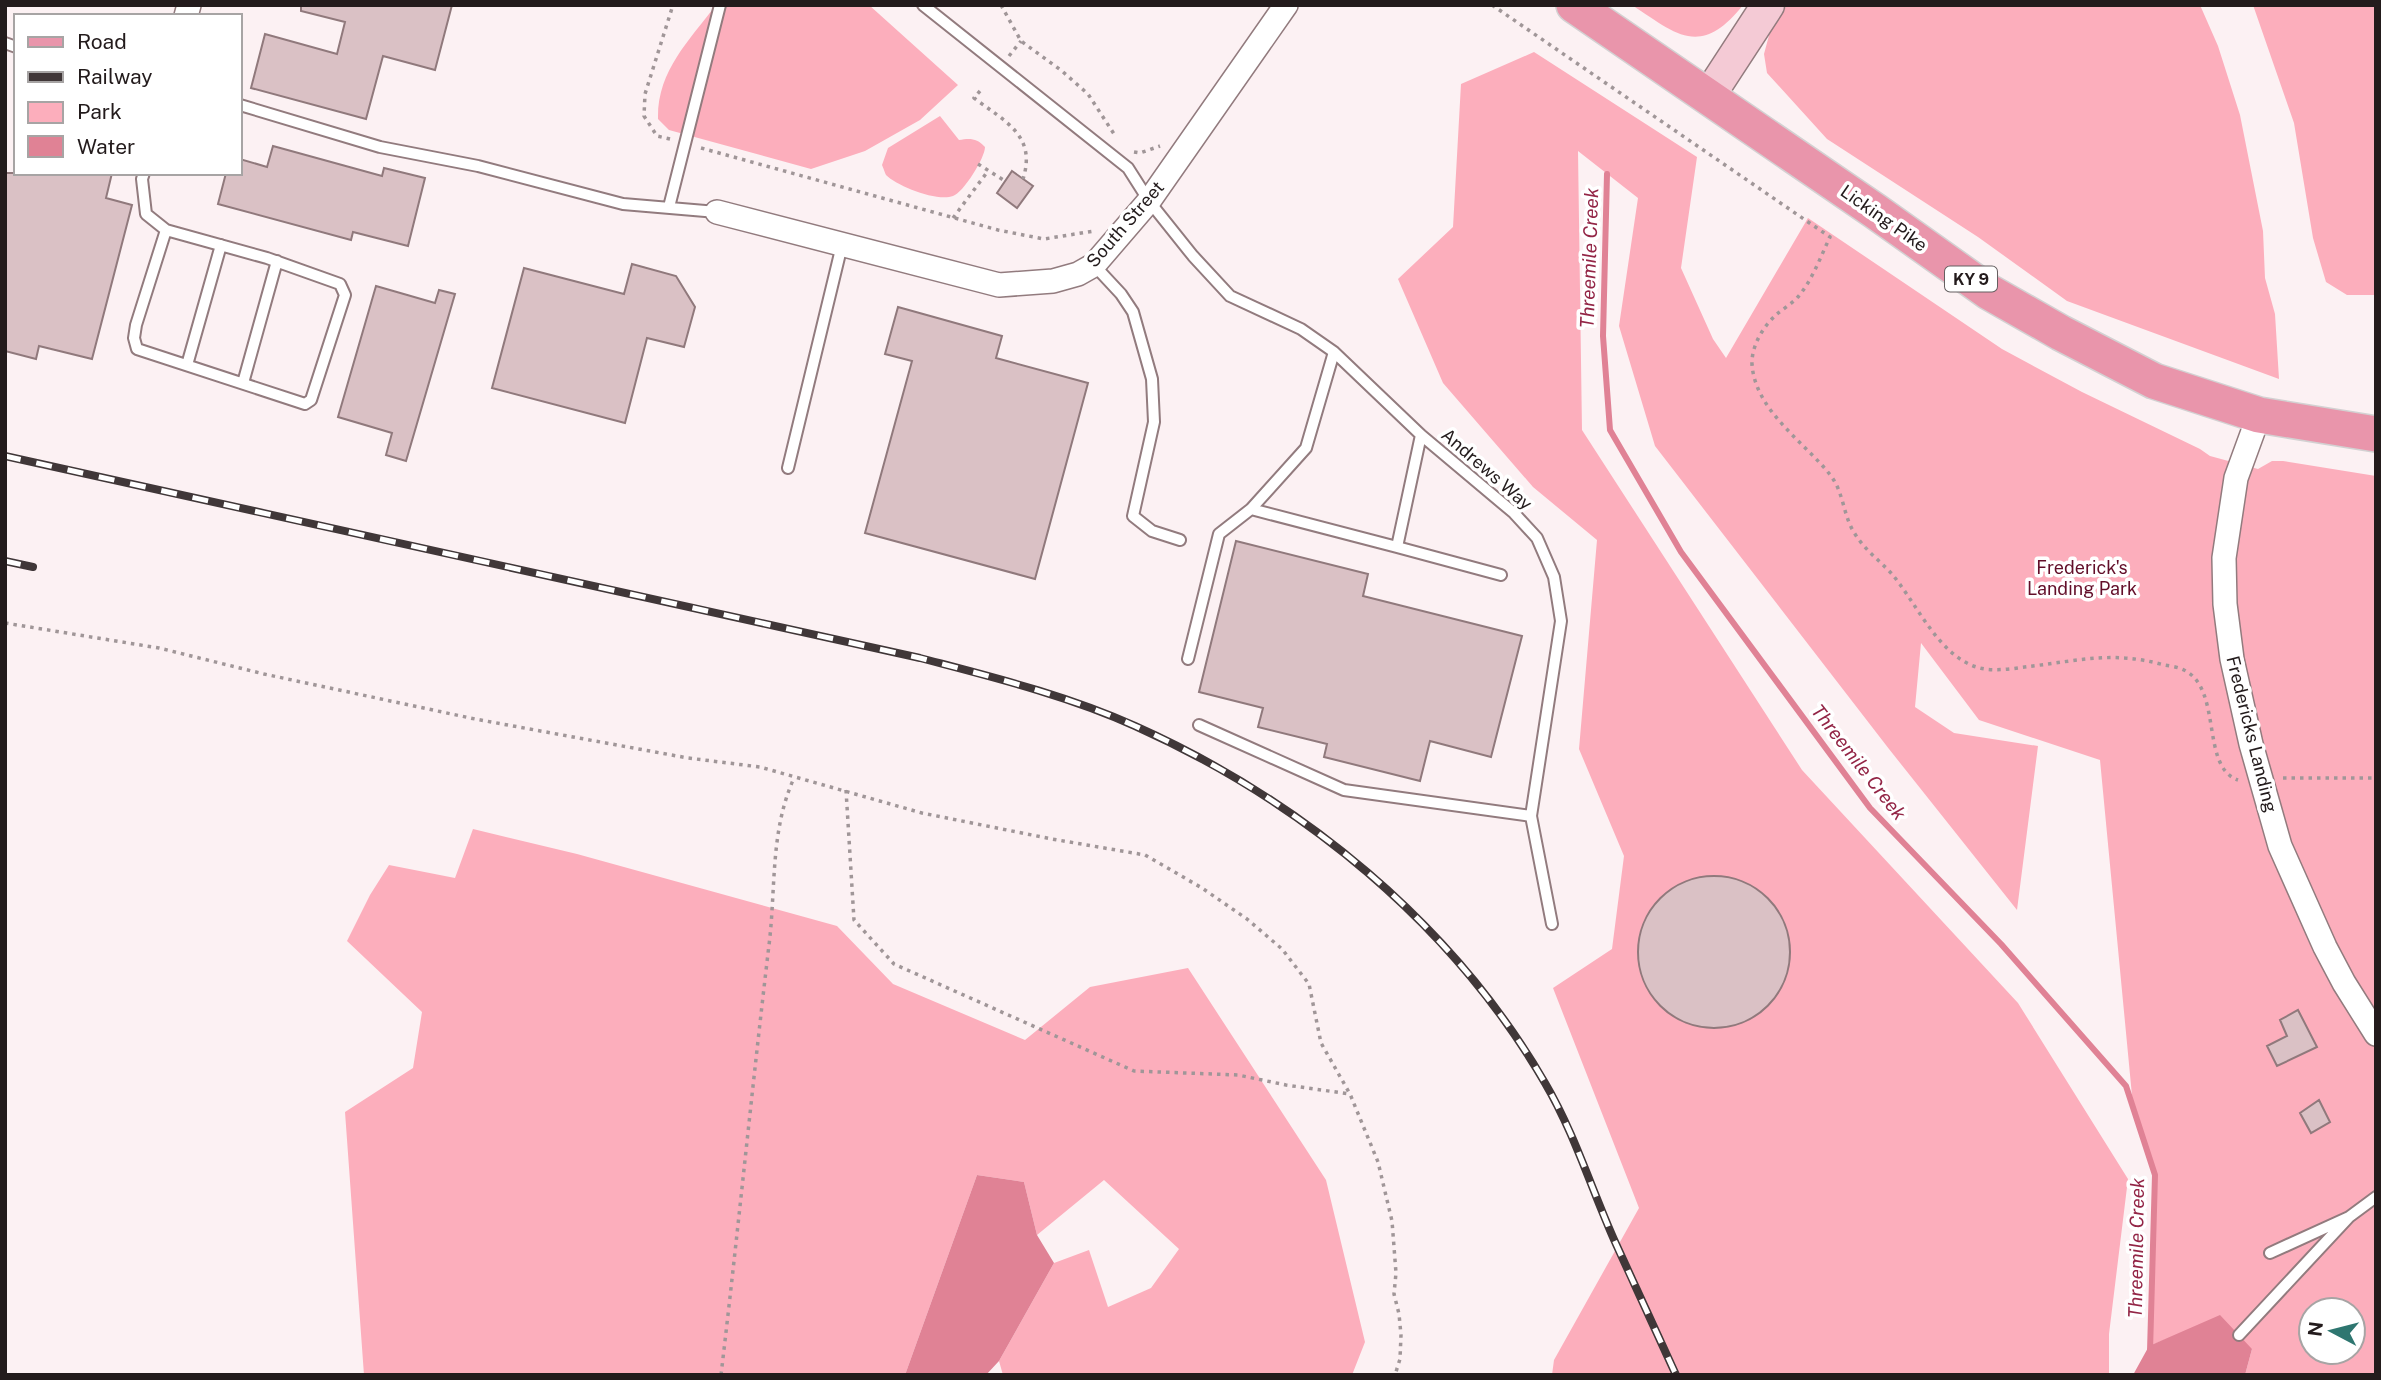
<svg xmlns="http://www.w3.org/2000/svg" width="2381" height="1380" viewBox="0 0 2381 1380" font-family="'Public Sans',sans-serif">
<rect width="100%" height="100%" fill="#fcf1f3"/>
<!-- green -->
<path fill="#fcaebc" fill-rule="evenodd" d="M716,5H869L958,85L920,120L865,151L811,169L669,130L658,119C657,71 689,41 716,5Z
M1632,5H1743C1701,58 1677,35 1632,5Z
M1787,5H2200L2218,46L2240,115L2263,231L2265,278L2275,314L2279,379L2067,301L1978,237L1827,139L1767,73L1764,54L1771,28Z
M2253,5H2376V295H2347L2326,282L2313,238L2294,123Z
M1534,52L1697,157L1681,268L1713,339L1726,358L1808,218L2002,349L2082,392L2200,449L2210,456L2258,469L2272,461H2283L2376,476V1375H2245L2252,1349L2179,1334L2149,1346L2155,1175L2133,1106L2100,760L1979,720L1921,643L1915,707L1954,733L2038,746L2017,910L1889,749L1655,446L1619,326L1638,198L1578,151L1582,430L1802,770L2018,1003L2128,1179L2109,1334V1375H1552L1554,1360L1639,1208L1553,988L1612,949L1624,856L1579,749L1597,540L1533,487L1443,383L1398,279L1453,227L1461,84ZM2311,1310H2353V1352H2311Z
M940,116L959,140C970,138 977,138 985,147C985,158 963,193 953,196C937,202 897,186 886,175C885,173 883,167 882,165L888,148Z
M473,829L577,854L837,926L893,984L1025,1040L1090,987L1188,968L1326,1180L1365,1342L1352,1375H1003L999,1361L1054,1263L1089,1250L1108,1307L1151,1288L1179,1249L1104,1180L1037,1235L1024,1182L977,1175L905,1375H364L345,1112L413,1068L422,1012L347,941L370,895L389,865L455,878Z"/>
<!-- water -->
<path fill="#e08295" d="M977,1175L1024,1182L1037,1235L1054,1263L999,1361L986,1375H905Z
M2220,1315L2252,1349L2245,1375H2133L2149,1346Z"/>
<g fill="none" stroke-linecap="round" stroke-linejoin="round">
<!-- stream -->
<path stroke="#e08295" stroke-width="6" d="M1607,174L1603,336L1610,430L1681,552L1870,808L2001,944L2126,1086L2155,1175L2150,1351"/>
</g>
<!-- building -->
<path fill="#dac1c5" stroke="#90797c" stroke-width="2" d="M301,5H452L435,70L383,56L366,119L251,88L265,34L337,54L345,22L301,11Z
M273,146L382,176L384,168L425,178L408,246L353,232L351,240L218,204L226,173H240V159L267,167Z
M1012,171L1033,186L1017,208L997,193Z
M5,173H112L106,198L132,205L92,359L39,346L36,359L5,351Z
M632,264L676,276L695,307L684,347L647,338L625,423L492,388L524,268L624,294Z
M376,286L435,303L439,290L455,294L406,461L386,455L392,433L338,417Z
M898,307L1002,336L996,358L1088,383L1035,579L865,533L912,361L885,354Z
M1236,541L1368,574L1363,596L1522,636L1491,757L1430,741L1420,781L1324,757L1327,744L1258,727L1263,708L1199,692Z
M1638 952a76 76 0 1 1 152 0a76 76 0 1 1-152 0Z
M2298,1010L2317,1047L2277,1066L2267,1046L2287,1036L2280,1020Z
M2319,1100L2330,1122L2311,1133L2300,1113Z"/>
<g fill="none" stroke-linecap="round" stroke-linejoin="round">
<!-- service casing -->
<g stroke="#927b7e" stroke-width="14">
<path id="service" d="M923,5L1128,168L1149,201L1193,256L1230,296L1301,329L1334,352L1421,435L1514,513L1537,538L1554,577L1561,621L1531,816L1552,924
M5,43L16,47
M240,105L380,147L478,166L623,204L717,212
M144,173L142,179L146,214L166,230L267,258L340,284L345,295L311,400L305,404L137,349L134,338L136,325L166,230
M669,207L720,5
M1094,265L1121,294L1133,312L1152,379L1154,422L1133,516L1152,531L1180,540
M1334,352L1306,448L1251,509L1397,547L1421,435
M187,365L221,245
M243,383L277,261
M788,468L842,245
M1397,547L1501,575
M1188,659L1219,534L1251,509
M1199,725L1344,790L1531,816
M2270,1253L2349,1217L2376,1197
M2239,1335L2349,1217"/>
</g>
<!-- minor casing -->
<g stroke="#927b7e" stroke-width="26">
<path id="minor" d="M186,16L189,5
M717,212L999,285L1053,281L1078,274L1094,265L1149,201L1286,5
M2259,415L2236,478L2224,558L2225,604L2232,659L2251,744L2280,846L2325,947L2344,983L2376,1034"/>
</g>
<!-- secondary casing -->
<g stroke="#927b7e" stroke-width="35">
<path id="secondary" d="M1708,97L1768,5"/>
</g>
<!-- primary casing -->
<g stroke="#d3d1d2" stroke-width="38">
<path id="primary" d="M1574,5L1875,211L1989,292L2061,333L2154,381L2259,415L2376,434"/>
</g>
<!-- path -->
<path stroke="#a09698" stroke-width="3.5" stroke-dasharray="3.5 5" stroke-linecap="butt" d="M1001,5L1021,41L1062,71L1088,94L1116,137
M1492,5L1830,237C1820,258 1812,281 1797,298C1791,304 1783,309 1777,314C1763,326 1751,347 1752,365C1756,412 1805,442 1831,476C1844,493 1843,516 1855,534C1865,550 1879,560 1891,573C1917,603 1939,658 1980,668C1996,672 2016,668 2033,666C2081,660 2115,651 2164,665C2170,666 2178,667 2184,670C2223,689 2200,767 2238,780
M1009,56L1021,41
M980,91L974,98C1004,121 1037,135 1023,179
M670,139L657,136L644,116L645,94L673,5
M701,148L998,230L1044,239L1094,231
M1134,152L1140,153L1160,146
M978,164L1005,181
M953,218L988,171
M5,623L159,648L264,674L475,719L688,758L760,767L922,813L1052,839L1145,855L1202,888L1247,919L1282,949L1309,984L1321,1043L1350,1094L1378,1162L1392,1221L1396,1273L1394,1294L1399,1314L1401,1335L1400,1359L1395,1375
M2283,778H2376
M846,790L854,920L894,964L1134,1071L1238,1075L1286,1085L1350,1094
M721,1375C738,1232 752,1088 769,945C776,888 770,831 794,778"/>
<!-- service -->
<use href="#service" stroke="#fff" stroke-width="10"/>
<!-- minor -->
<use href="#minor" stroke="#fff" stroke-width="23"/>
<!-- secondary -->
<use href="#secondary" stroke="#f4cad5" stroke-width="32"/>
<!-- primary -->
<use href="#primary" stroke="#e995ab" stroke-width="35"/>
<!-- rail casing -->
<g stroke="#403738" stroke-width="8">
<path id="rail" d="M5,456L920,658C992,677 1066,695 1135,726C1301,800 1453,924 1545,1083C1575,1134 1592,1191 1616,1244C1636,1288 1656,1331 1676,1375
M5,561L33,567"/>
</g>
<!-- rail -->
<use href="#rail" stroke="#fff" stroke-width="5" stroke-dasharray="16" stroke-linecap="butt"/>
</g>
<g text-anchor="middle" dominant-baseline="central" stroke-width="7" stroke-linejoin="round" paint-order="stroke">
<!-- shield labels -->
<rect fill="#fff" stroke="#655f60" stroke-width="2" x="1945" y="266.5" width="52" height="25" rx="5"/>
<g font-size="16" font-weight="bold" fill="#231b1c">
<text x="1971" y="279">KY 9</text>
</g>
<!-- street labels -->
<g font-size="18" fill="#231b1c" stroke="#fff">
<text transform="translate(1884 218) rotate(35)">Licking Pike</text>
<text transform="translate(1125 224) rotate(-49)">South Street</text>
<text transform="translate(1487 469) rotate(41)">Andrews Way</text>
<text transform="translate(2252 734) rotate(76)">Fredericks Landing</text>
</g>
<!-- park labels -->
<g font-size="18" fill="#620e29" stroke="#fff">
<text x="2082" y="567">Frederick's<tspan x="2082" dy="21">Landing Park</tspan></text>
</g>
<!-- water labels -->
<g font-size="19" font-style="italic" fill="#932546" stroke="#fff">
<text transform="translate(1589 258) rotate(-88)">Threemile Creek</text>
<text transform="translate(1859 762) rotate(52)">Threemile Creek</text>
<text transform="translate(2136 1248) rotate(-89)">Threemile Creek</text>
</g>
</g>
<!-- border -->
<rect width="2381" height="1380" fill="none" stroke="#231b1c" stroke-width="14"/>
<!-- legend -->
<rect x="14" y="14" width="228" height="161" fill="#ffffff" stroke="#a7a4a4" stroke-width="2"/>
<rect x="28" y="37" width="35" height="10" fill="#e995ab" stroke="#a7a4a4" stroke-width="2"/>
<text x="77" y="49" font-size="21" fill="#231b1c">Road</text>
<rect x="28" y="72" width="35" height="10" fill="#403738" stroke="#a7a4a4" stroke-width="2"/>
<text x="77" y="84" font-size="21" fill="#231b1c">Railway</text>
<rect x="28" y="102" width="35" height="21" fill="#fcaebc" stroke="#a7a4a4" stroke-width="2"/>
<text x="77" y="119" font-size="21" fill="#231b1c">Park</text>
<rect x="28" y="136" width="35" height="21" fill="#e08295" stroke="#a7a4a4" stroke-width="2"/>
<text x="77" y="154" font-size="21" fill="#231b1c">Water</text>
<!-- north arrow -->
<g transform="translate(2332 1331) rotate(277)"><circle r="33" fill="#ffffff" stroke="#a7a4a4" stroke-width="2"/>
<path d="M0-5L12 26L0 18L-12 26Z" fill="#2e7670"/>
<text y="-10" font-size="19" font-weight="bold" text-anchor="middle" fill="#231b1c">N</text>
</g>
</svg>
